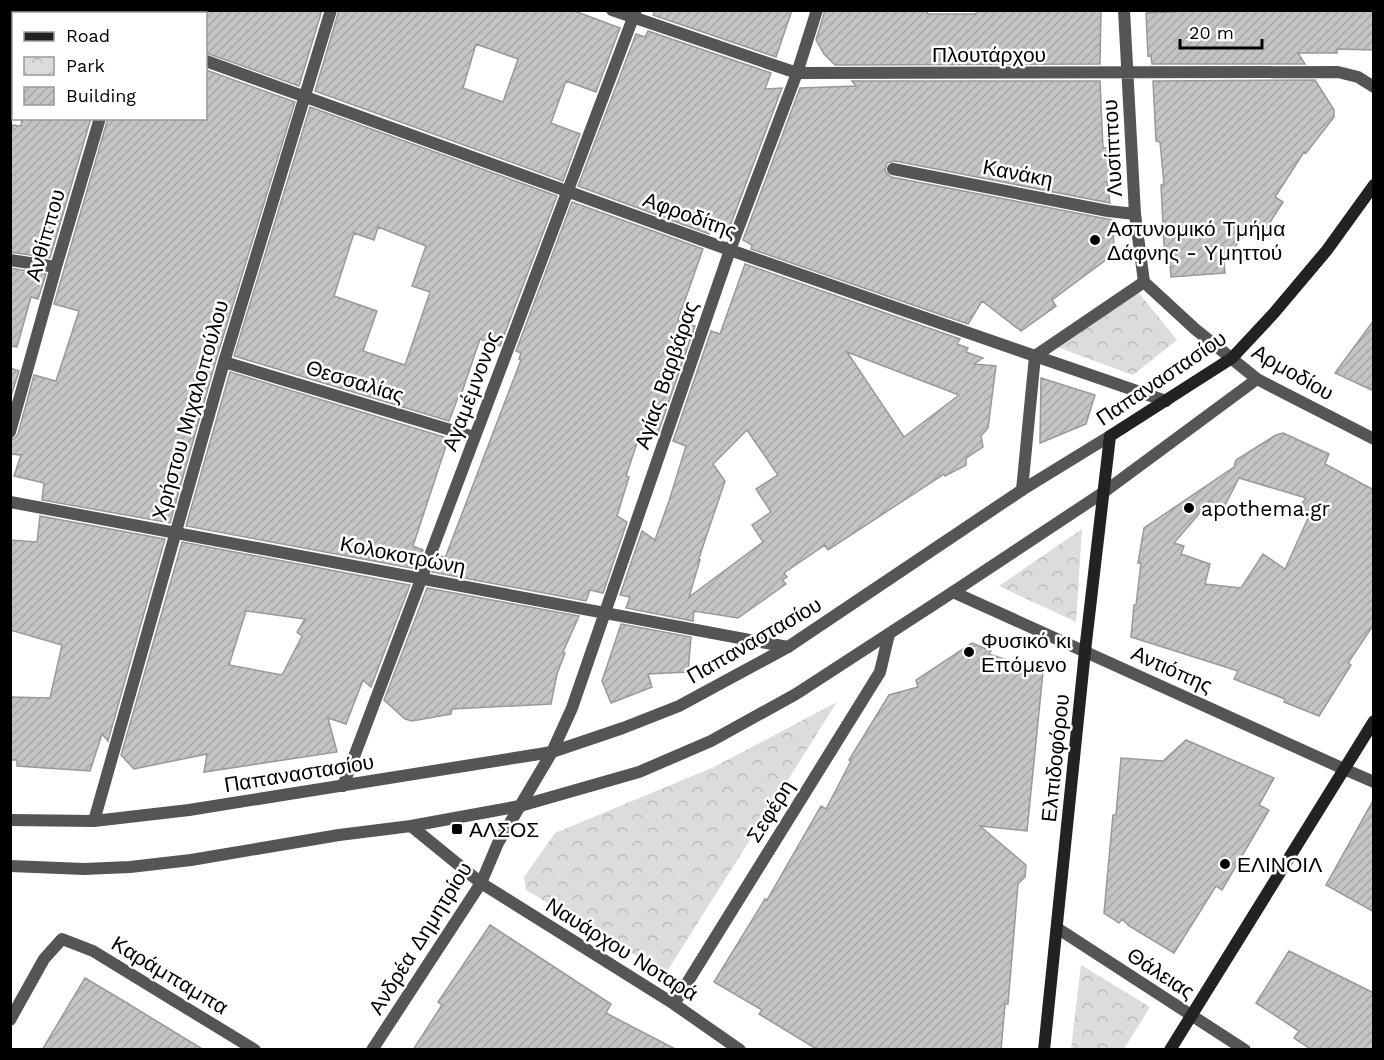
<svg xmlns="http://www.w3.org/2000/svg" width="1384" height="1060" viewBox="0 0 1384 1060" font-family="'Work Sans',sans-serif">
<defs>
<pattern id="park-crowns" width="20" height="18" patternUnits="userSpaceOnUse" patternTransform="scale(1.5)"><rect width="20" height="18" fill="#dcdcdc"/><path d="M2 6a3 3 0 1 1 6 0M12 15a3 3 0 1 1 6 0" fill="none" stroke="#bbb"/></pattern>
<pattern id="building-hatch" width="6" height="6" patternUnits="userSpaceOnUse" patternTransform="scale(1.5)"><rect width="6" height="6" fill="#c4c4c4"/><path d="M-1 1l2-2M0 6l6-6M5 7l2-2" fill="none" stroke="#a7a7a7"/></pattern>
</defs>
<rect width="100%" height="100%" fill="#fff"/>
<!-- park -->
<path fill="url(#park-crowns)" d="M1138,292L1177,340L1133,375L1057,347Z
M1082,529L1076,622L999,586Z
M837,702L666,973L526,890L524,877L555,833L714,767Z
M1081,965L1150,1007L1124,1049H1071Z"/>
<!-- building -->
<path fill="url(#building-hatch)" stroke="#999" stroke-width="1.5" fill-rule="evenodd" d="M206,10H322L299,86L206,53Z
M339,10H572L620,28L596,92L566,81L551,123L580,134L563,181L315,91ZM476,44L518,59L503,102L463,88Z
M655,10H792L776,57L653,15Z
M825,10H928L927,14H976V10H1101L1100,64L835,65L824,54L816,40Z
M1212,10H1374V50L1337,49V53H1298L1305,64H1152L1151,55L1148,56L1146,13Z
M648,31L771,73L765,89L782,88L727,234L710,228L709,234L578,186L636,34L645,37Z
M206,70L295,102L216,360L170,523L42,500L44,483L14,476L21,455L10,454V440L15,438L18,434L34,375L56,381L79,311L54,304L108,118H206Z
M1315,80L1334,110V117L1306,153L1304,152L1275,197L1283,202L1260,238L1248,230L1224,261L1225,273L1171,277L1170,263L1165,264L1161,185L1164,184L1160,142L1156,141L1153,81Z
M852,81H1100L1103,148L1110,147L1112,182H1107L1110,203L895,161L887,163L885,171L891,177L1113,220L1114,254L1052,300L1056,306L1021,331L982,301L968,324L751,249L752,245L743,240L800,88L856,86Z
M310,107L557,196L500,346L480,339L461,395H459L449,421L234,356ZM378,227L426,246L412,286L430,292L405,365L363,351L377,311L334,296L354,233L374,240Z
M22,118H91L50,258L10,252V137L13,125L21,126Z
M572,202L703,249L678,320L695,326L657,436L641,431L626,476L629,477L617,516L627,522L603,593L590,590L586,601L432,572L439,555L445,558L521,360L519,359L521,353L516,351Z
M745,264L960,339L957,344L968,348L966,352L983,358L974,364L996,366L988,428L981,436L983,447L966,458V465L945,476L944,474L828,550L825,545L784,573L787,577L782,580L786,584L738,618L694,611L693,621L626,608L630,597L620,595L642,531L655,540L669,501L686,446L673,441L711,331L720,334ZM847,352L959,395L904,437ZM747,430L778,475L756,489L771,512L752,525L763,542L689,597L700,560L698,561L725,481L713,464Z
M10,268L46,274L38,299L31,297L17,347L10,346Z
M1374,320V391L1335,373Z
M10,368L19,371L10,399Z
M230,372L444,437L443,439L448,440L413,546L423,550L416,569L186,526Z
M1041,378L1095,395L1086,424L1040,443Z
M1283,433L1329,454L1325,464L1374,490V624L1348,663L1351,665L1319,716L1284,702L1285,699L1234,679L1238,671L1131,637L1134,605H1136L1141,563H1138L1144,528L1234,467L1236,460L1276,435ZM1239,478L1306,498L1296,511L1309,516L1285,569L1263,554L1241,588L1205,584L1210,564L1181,554L1184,546L1174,543L1210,501L1224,507Z
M40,516L165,539L108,741L102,734L90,771L17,766V760H10V697L50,698L62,645L10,630V540L37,542Z
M182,542L410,585L371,687L363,680L346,724L328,718L337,752L204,772L207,754L134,769L121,755ZM246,611L305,619L297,632L302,636L282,675L229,665Z
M427,588L579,616L563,652L565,653L557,674L551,704L452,709L451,714L412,721L405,719L384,700Z
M621,624L691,637L688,672L648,674L652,687L611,703L602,681Z
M972,643L991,651L989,654L1043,672L1027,831L980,826L1026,865L1025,877L1018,884L1008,1004H1005L1001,1050H818L759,1014L762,1010L714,982L765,899L767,900L821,806L826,809L851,761L849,760L889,695L918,687L916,680Z
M1186,740L1274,778L1259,805L1269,810L1222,890L1216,886L1174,953L1129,926L1122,919L1119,923L1104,913L1113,815H1116L1121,758L1163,761Z
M1374,799V912L1326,885Z
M490,925L611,1004L606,1013L677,1050H413L442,1005L438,1002Z
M1289,951L1374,993V1050H1312L1294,1038L1299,1031L1256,1003Z
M85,978L127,1003L204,1050H42Z"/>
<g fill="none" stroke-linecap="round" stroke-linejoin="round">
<!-- pedestrian -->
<path stroke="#555" stroke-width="12" d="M1035,356L1166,401
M1035,356L1144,282"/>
<!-- minor -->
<path stroke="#555" stroke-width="12" d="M67,10L75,14
M612,10L797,73L1338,72L1358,77L1374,87
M1124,10L1135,214L1144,282L1195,329L1257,379L1374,439
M131,14L132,10
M206,61L730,250L1035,356L1022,490
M893,169L1108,211L1135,214
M10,260L56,267
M224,362L474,437
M10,432L56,267L100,118
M10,502L788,647
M953,592L1104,492L1257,379
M1344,769L1374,782
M343,786L636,10
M94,821L224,362L331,10
M481,883L674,1004L740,1050
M1057,928L1245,1050
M674,1004L880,672L889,634
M10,1020L44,959L62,939L93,951L255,1050
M372,1050L481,883L498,843L552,752L572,708L730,250L797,73L817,10"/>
<!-- tertiary -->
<path stroke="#555" stroke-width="12" d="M10,820L94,821L189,810L552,752L623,728L679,706L788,647L1022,490L1110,436
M411,826L481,883
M10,866L84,869L130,867L191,860L339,835L411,826L520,806L639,772L711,741L796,694L953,592L1344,769"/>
<!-- secondary -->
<path stroke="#222" stroke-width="12" d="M1044,1050L1085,651L1110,436L1232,358L1274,313L1327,250L1374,185
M1170,1050L1374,721"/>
</g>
<!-- markers -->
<g fill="#000" stroke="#fff" stroke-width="2">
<circle cx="1095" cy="240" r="6"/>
<circle cx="1189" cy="508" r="6"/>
<circle cx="969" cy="652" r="6"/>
<rect x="451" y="823" width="12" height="12" rx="3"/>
<circle cx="1225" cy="864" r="6"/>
</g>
<g text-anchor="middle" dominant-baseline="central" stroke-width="5" stroke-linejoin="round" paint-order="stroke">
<!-- street labels -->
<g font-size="21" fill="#000" stroke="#fff">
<text x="989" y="54">Πλουτάρχου</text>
<text transform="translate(1112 148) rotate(-93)">Λυσίππου</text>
<text transform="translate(1018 173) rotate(11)">Κανάκη</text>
<text transform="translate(690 215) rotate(20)">Αφροδίτης</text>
<text transform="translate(45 235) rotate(-74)">Ανθίππου</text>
<text transform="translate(1293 372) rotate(30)">Αρμοδίου</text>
<text transform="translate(666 375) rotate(-71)">Αγίας Βαρβάρας</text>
<text transform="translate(1161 378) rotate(-34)">Παπαναστασίου</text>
<text transform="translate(355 381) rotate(17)">Θεσσαλίας</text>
<text transform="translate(471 391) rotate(-69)">Αγαμέμνονος</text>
<text transform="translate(190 410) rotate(-74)">Χρήστου Μιχαλοπούλου</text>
<text transform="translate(403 555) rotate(11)">Κολοκοτρώνη</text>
<text transform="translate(754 640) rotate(-30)">Παπαναστασίου</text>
<text transform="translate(1172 669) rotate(24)">Αντιόπης</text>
<text transform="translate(1055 758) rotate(-84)">Ελπιδοφόρου</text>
<text transform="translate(299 773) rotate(-9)">Παπαναστασίου</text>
<text transform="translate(770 811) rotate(-58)">Σεφέρη</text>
<text transform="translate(420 938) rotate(-58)">Ανδρέα Δημητρίου</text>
<text transform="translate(622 949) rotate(32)">Ναυάρχου Νοταρά</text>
<text transform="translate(1161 973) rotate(33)">Θάλειας</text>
<text transform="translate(170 975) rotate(31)">Καράμπαμπα</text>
</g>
<!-- poi labels -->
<g font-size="21" fill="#000" stroke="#fff" text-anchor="start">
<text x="1107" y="228">Αστυνομικό Τμήμα<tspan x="1107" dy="24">Δάφνης - Υμηττού</tspan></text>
<text x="1201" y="508">apothema.gr</text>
<text x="981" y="640">Φυσικό κι<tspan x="981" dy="24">Επόμενο</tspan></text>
<text x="469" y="829">ΑΛΣΟΣ</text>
<text x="1237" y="864">ΕΛΙΝΟΙΛ</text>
</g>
</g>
<!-- border -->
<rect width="1384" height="1060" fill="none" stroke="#000000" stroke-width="24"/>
<!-- legend -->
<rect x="12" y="12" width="195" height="108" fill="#ffffff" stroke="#999999" stroke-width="1.5"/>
<rect x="24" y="32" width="30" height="9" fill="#222222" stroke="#999999" stroke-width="1.5"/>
<text x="66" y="42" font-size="18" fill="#000000">Road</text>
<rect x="24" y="57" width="30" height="18" fill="url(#park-crowns)" stroke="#999999" stroke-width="1.5"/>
<text x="66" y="72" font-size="18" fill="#000000">Park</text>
<rect x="24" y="87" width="30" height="18" fill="url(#building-hatch)" stroke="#999999" stroke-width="1.5"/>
<text x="66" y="102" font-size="18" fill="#000000">Building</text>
<!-- scale -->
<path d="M1180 39v9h82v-9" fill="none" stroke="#000000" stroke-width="3"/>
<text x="1189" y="39" font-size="18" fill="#000000" stroke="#ffffff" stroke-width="4.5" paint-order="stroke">20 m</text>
</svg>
